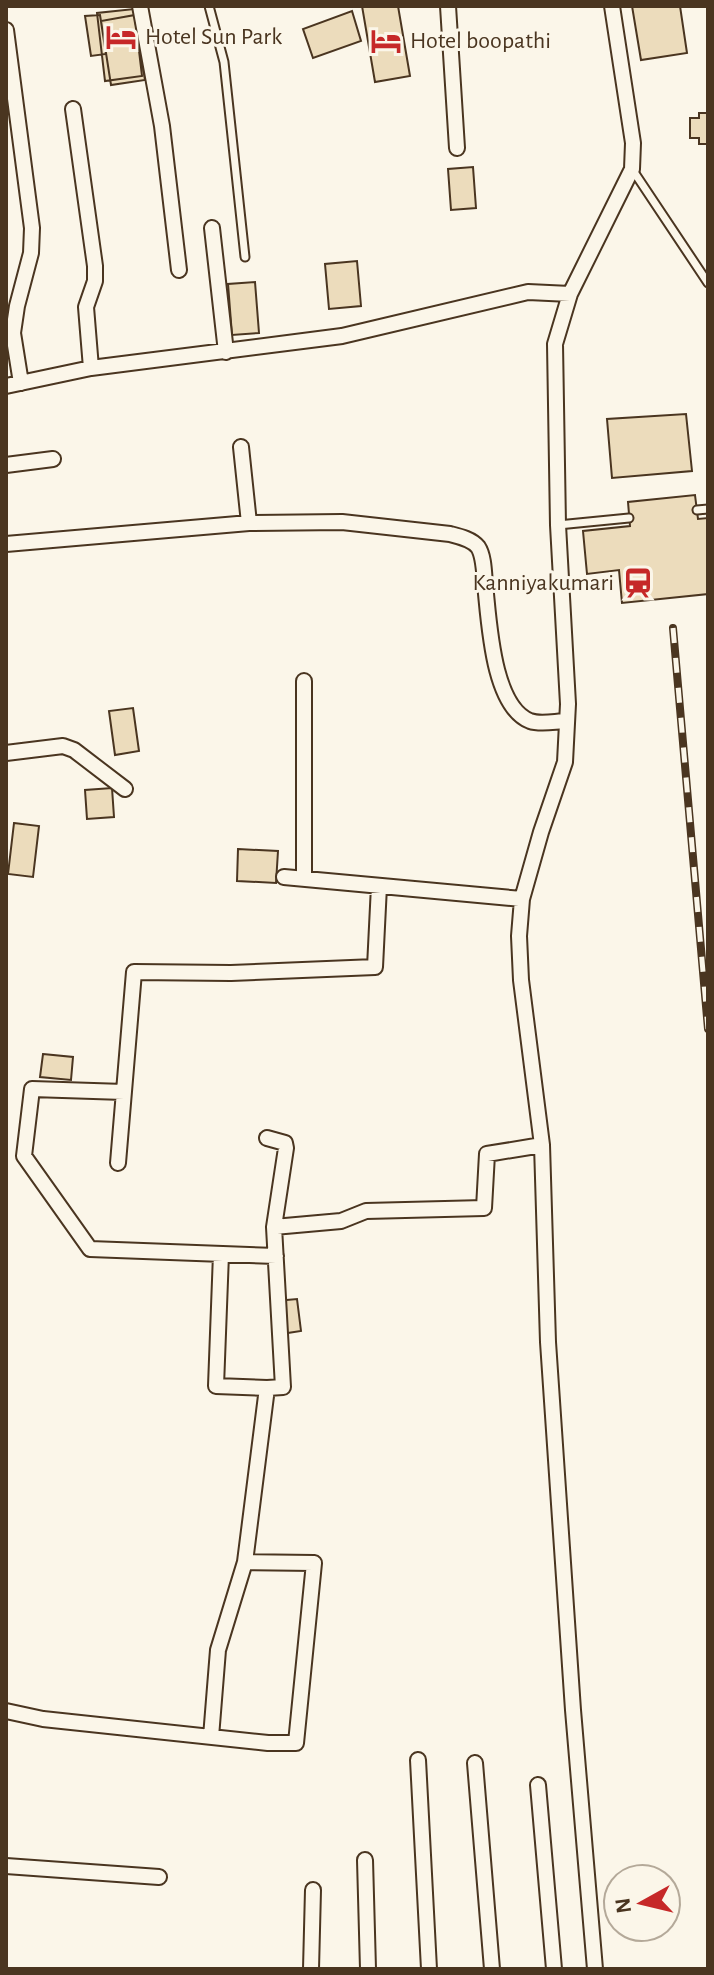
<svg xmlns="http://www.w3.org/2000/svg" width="714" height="1975" viewBox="0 0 714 1975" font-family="'Alegreya Sans',sans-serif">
<rect width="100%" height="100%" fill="#fbf6e9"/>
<!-- building -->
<path fill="#ecdcbc" stroke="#4a3520" stroke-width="2" d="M362,6H398L410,76L375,82Z
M632,6H680L687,53L641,60Z
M134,9L142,76L105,81L97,13Z
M352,11L361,41L313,58L303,29Z
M100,15L106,54L91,56L85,16Z
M135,15L145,80L111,85L101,21Z
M699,113H708V144H699V138H690V118H699Z
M473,167L476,208L451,210L448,169Z
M357,261L361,306L329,309L325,264Z
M255,282L259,333L232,335L228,284Z
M686,414L692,471L612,478L607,419Z
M695,495L698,519L708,518V594L622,603L619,570L587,574L583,531L630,526L628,502Z
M133,708L139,751L115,755L109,711Z
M112,788L114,817L87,819L85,790Z
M14,823L39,826L33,877L8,874Z
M238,849L278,851L276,883L237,881Z
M43,1054L73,1057L71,1080L40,1077Z
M297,1299L301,1331L281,1334L276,1301Z"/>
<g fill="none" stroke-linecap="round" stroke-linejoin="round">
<!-- service casing -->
<g stroke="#4a3520" stroke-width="11">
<path id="service" d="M209,6L224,62L245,257
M632,169L708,283
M697,510L708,509
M558,525L629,518"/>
</g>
<!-- minor casing -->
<g stroke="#4a3520" stroke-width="18">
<path id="minor" d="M140,6L162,126L179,270
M448,6L457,148
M6,30L32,228L31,253L17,306L13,333L21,383
M73,109L95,266V281L86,307L91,368
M212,228L226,352
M6,386L91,368L342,336L528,292L570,294
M6,465L53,459
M249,523L342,522L450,534C458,536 472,539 478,547C484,556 484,573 485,584C489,619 492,706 530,721C541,725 556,721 567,721
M6,544L249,523L241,447
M6,753L63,746L74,750L125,789
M284,877L522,899
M304,878V681
M124,1092L32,1089L24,1156L90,1249L276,1256
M267,1138L285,1143L286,1148L274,1227
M118,1163L134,972L231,973L375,967L379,886
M221,1254L216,1386L267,1388
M6,1711L43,1719L268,1743H296L314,1563L245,1562L267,1388L283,1387L274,1227L341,1221L366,1211L484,1208L487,1154L542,1145
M211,1737L218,1650L245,1562
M418,1760L429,1969
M475,1763L492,1969
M538,1785L554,1969
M365,1860L368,1969
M6,1866L159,1877
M311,1969L313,1890
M595,1969L573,1710L548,1342L542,1145L521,980L519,936L522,899L541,832L565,762L568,704L558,525L555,344L570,294L632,169L633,143L612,6"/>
</g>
<!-- service -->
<use href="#service" stroke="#fbf6e9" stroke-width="7"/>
<!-- minor -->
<use href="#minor" stroke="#fbf6e9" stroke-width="14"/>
<!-- rail casing -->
<g stroke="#4a3520" stroke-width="8">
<path id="rail" d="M673,628L708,1029"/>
</g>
<!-- rail -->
<use href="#rail" stroke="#fbf6e9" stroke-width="5" stroke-dasharray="15" stroke-linecap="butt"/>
</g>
<!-- icons -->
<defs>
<g id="hotel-bare" transform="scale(2.4)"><path d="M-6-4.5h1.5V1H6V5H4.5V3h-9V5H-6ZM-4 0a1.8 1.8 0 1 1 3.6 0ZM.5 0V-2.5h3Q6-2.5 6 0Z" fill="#c62828" stroke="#fbf6e9" stroke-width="2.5" paint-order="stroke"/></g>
<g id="station-bare" transform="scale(2.4)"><path d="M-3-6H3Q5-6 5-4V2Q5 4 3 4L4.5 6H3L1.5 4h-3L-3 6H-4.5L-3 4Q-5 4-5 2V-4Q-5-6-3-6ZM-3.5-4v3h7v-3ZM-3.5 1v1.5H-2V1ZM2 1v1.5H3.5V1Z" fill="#c62828" stroke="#fbf6e9" stroke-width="2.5" paint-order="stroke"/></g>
</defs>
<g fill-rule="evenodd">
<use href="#hotel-bare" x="121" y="37"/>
<use href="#hotel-bare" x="386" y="41"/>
<use href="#station-bare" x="638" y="583"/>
</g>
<g text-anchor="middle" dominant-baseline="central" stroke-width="6" stroke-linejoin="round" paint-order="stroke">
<!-- poi labels -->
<g font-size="24" fill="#4a3520" stroke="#fbf6e9" text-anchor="start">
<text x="145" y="37">Hotel Sun Park</text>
<text x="410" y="41">Hotel boopathi</text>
<text x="614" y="583" text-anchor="end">Kanniyakumari</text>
</g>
</g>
<!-- border -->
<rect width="714" height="1975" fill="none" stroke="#4a3520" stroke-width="16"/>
<!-- north arrow -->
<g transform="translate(642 1903) rotate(262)"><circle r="38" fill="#fbf6e9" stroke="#b4a999" stroke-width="2"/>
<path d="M0-6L14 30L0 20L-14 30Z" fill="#c62828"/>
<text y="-12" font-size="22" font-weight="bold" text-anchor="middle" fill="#4a3520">N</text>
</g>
</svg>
